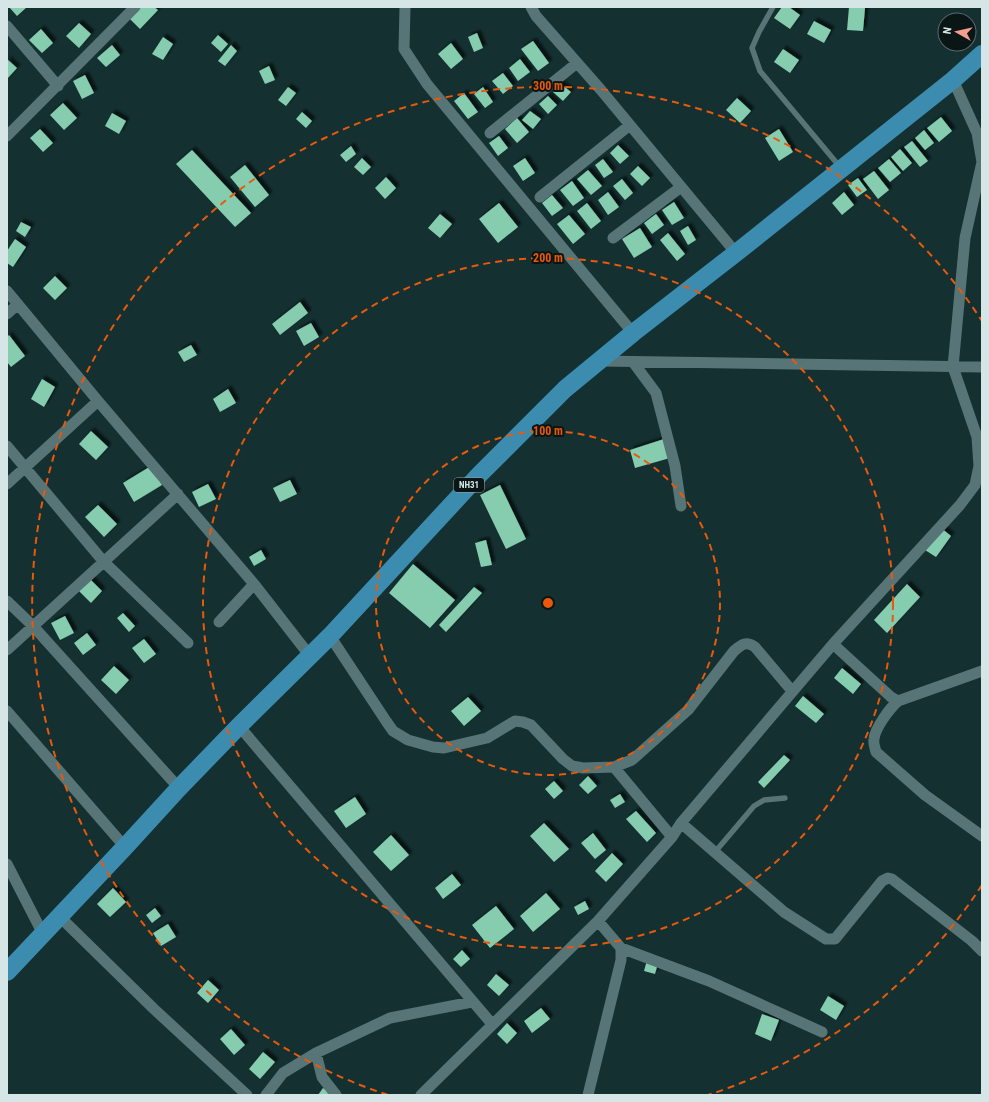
<svg xmlns="http://www.w3.org/2000/svg" width="989" height="1102" viewBox="0 0 989 1102" font-family="'Roboto Condensed',sans-serif">
<defs>
<filter id="shadow"><feDropShadow dx="3.5" dy="-3.5" stdDeviation="1" flood-color="#0009"/></filter>
</defs>
<rect width="100%" height="100%" fill="#143031"/>
<!-- building -->
<path fill="#85cdae" filter="url(#shadow)" d="M9,7H27L17,16Z
M138,7H154L158,10L140,29L128,17Z
M782,7H789L800,15L790,29L774,18Z
M849,7L865,8L863,31L847,30Z
M814,21L831,30L824,43L807,34Z
M79,23L91,34L79,48L66,36Z
M41,29L53,43L42,53L29,40Z
M477,33L483,48L474,52L468,37Z
M218,35L228,44L221,52L211,43Z
M163,37L173,44L163,60L152,54Z
M533,41L549,63L538,71L521,49Z
M451,43L463,59L451,69L438,54Z
M112,45L120,55L106,67L97,58Z
M231,45L237,51L225,66L218,61Z
M783,49L799,60L790,73L774,62Z
M7,59L17,68L7,79Z
M520,59L530,72L518,81L509,68Z
M269,66L275,80L265,84L259,71Z
M503,73L513,86L503,94L492,81Z
M85,75L94,93L82,99L73,81Z
M561,84L571,92L563,101L553,92Z
M288,87L296,93L286,106L278,100Z
M483,87L493,102L485,108L474,94Z
M464,93L478,112L468,119L454,101Z
M548,96L557,105L548,114L539,104Z
M737,98L751,111L740,123L726,110Z
M63,103L77,118L64,130L50,115Z
M530,111L541,119L533,129L522,120Z
M302,112L312,121L306,128L296,119Z
M112,113L126,121L119,134L105,126Z
M941,117L952,131L939,142L927,128Z
M517,118L529,132L517,143L505,129Z
M40,129L53,143L43,152L30,138Z
M779,129L793,152L779,161L765,138Z
M924,130L934,143L925,150L915,138Z
M499,136L508,148L498,156L489,143Z
M912,141L928,161L920,167L904,147Z
M618,145L629,156L620,164L610,153Z
M351,146L356,154L346,162L340,155Z
M900,149L912,163L903,171L891,157Z
M192,150L251,213L235,227L176,164Z
M362,158L371,167L363,175L354,167Z
M525,158L535,173L523,181L513,166Z
M603,159L613,172L604,178L595,165Z
M889,159L901,173L890,182L878,168Z
M245,165L269,195L255,207L230,177Z
M638,166L650,178L642,186L630,174Z
M588,170L602,186L591,195L577,179Z
M874,171L889,190L878,199L863,179Z
M386,177L396,188L385,199L375,188Z
M858,178L867,190L857,197L848,185Z
M622,179L633,193L625,200L613,186Z
M572,181L584,198L573,206L560,190Z
M608,192L619,207L608,215L598,200Z
M844,192L854,205L842,215L832,203Z
M552,195L563,208L552,216L542,203Z
M674,202L684,218L672,225L662,210Z
M499,203L518,227L498,243L479,219Z
M587,203L601,221L591,229L577,211Z
M440,214L452,224L440,238L428,228Z
M656,214L664,225L652,234L644,223Z
M569,215L585,234L573,244L557,224Z
M21,222L31,227L25,237L16,231Z
M688,226L696,240L688,245L680,231Z
M640,228L652,247L634,258L622,239Z
M668,233L685,254L677,261L660,240Z
M15,239L26,247L13,267L7,263V251Z
M55,276L67,288L55,300L43,288Z
M300,302L308,313L280,335L272,324Z
M311,323L319,337L304,346L296,331Z
M9,335L25,356L11,367L7,362V337Z
M191,345L197,355L184,362L178,352Z
M42,379L55,387L44,407L31,399Z
M228,389L236,403L220,412L213,399Z
M91,431L108,447L96,460L79,444Z
M664,439L670,458L635,468L630,450Z
M151,466L162,485L134,502L123,483Z
M290,480L297,494L280,502L273,488Z
M208,484L216,499L199,507L192,492Z
M500,485L526,539L506,549L480,495Z
M98,505L117,524L104,537L85,517Z
M941,528L951,536L936,557L925,550Z
M486,540L492,565L481,567L475,543Z
M261,550L266,559L254,566L249,557Z
M413,564L455,600L430,628L389,593Z
M89,578L102,591L91,603L78,590Z
M907,584L920,597L887,633L874,620Z
M474,587L482,593L446,632L439,625Z
M123,613L135,626L129,632L117,618Z
M65,616L74,633L60,640L51,623Z
M87,633L96,645L83,655L74,643Z
M144,639L156,654L144,663L132,648Z
M114,666L129,680L116,694L101,680Z
M842,668L861,684L853,694L834,678Z
M803,696L824,714L816,723L795,706Z
M468,697L481,711L464,726L451,711Z
M784,755L790,760L764,788L758,782Z
M588,776L597,786L588,794L579,785Z
M554,781L563,791L554,799L545,789Z
M620,794L625,802L615,808L610,800Z
M355,797L366,814L346,828L334,811Z
M636,811L656,833L647,842L626,819Z
M544,823L569,849L554,862L530,836Z
M593,833L606,850L595,859L581,843Z
M391,835L409,855L391,871L373,852Z
M612,853L623,864L606,882L595,871Z
M452,874L461,885L443,899L435,888Z
M113,888L126,902L110,917L97,904Z
M546,893L560,909L533,932L520,916Z
M585,901L589,909L578,915L574,907Z
M496,906L514,929L490,948L472,925Z
M155,908L161,916L152,923L146,915Z
M168,924L176,937L161,946L153,933Z
M462,950L470,959L461,967L453,959Z
M647,960L658,963L655,974L644,971Z
M496,974L509,985L499,996L487,985Z
M208,980L219,990L208,1003L197,993Z
M828,996L844,1006L836,1020L820,1010Z
M541,1008L550,1019L532,1033L524,1021Z
M762,1014L779,1020L771,1041L755,1034Z
M507,1023L517,1033L507,1044L497,1034Z
M231,1029L245,1045L234,1055L220,1039Z
M263,1052L275,1062L260,1079L249,1069Z
M323,1088L333,1095H318Z"/>
<g fill="none" stroke-linecap="round" stroke-linejoin="round">
<!-- service -->
<path stroke="#577476" stroke-width="5.5" d="M773,7L759,32L752,48L760,71L840,167
M715,852L754,806L764,800L785,798"/>
<!-- minor -->
<path stroke="#577476" stroke-width="11" d="M405,7L404,49L427,84L633,333
M531,7L536,16L601,90L736,253
M7,26L58,86
M490,133L577,63
M7,136L135,7
M540,197L630,125
M613,238L681,187
M7,291L98,401L254,584L310,656
M7,314L18,304
M600,361L982,367
M633,362L656,393L675,466L681,506
M7,446L103,561L188,643
M7,484L98,401
M7,601L33,626L179,788
M219,622L254,584
M330,636L386,721L393,731L408,740L433,747L444,748L487,738L515,721L523,722L531,725L563,759L572,766L583,768L614,767L632,760L688,710L734,651C742,644 746,641 755,647L792,691
M833,644L891,697L898,701C890,708 875,728 874,739C873,743 875,748 876,752L925,795L982,836
M7,650L178,494
M898,701L982,671
M7,711L125,847
M239,726L492,1024
M614,767L672,837
M681,823L784,912L826,939H835L882,881L888,878L892,879L972,941L982,951
M7,864L43,934
M60,917L154,1009L247,1095
M621,948L709,981L822,1032
M316,1053L322,1077L336,1095
M266,1095L283,1073L316,1053L390,1018L472,1002
M421,1095L598,921L672,837L681,823L833,644L960,505L975,485L979,466L977,437L953,367L965,238L982,162L977,133L953,80
M588,1095L621,960V948L598,921"/>
<!-- trunk -->
<path stroke="#3c8cb0" stroke-width="18" d="M7,972L125,847L179,788L239,726L330,636L479,475L565,389L633,333L736,253L953,80L982,54"/>
</g>
<!-- distance rings -->
<g fill="none" stroke="#e8590c" stroke-width="2" stroke-dasharray="7 5">
<circle cx="548" cy="603" r="172"/>
<circle cx="548" cy="603" r="345"/>
<path d="M982 885A517 517 0 0 1 708 1095M388 1095A517 517 0 1 1 982 321"/>
</g>
<g text-anchor="middle" dominant-baseline="central" stroke-width="4" stroke-linejoin="round" paint-order="stroke">
<!-- shield labels -->
<rect fill="#0a1516" stroke="#99a7a8" stroke-width="1" x="454" y="478" width="30" height="14" rx="3"/>
<g font-size="9" font-weight="bold" fill="#d6e6e7">
<text x="469" y="485">NH31</text>
</g>
</g>
<circle cx="548" cy="603" r="6" fill="#e8590c" stroke="#0a1516" stroke-width="2"/>
<g font-size="12" text-anchor="middle" font-weight="bold" fill="#e8590c" stroke="#0a1516" stroke-width="4" stroke-linejoin="round" paint-order="stroke">
<text x="548" y="90">300 m</text>
<text x="548" y="262">200 m</text>
<text x="548" y="435">100 m</text>
</g>
<!-- border -->
<rect width="989" height="1102" fill="none" stroke="#d6e6e7" stroke-width="16"/>
<!-- north arrow -->
<g transform="translate(957 32) rotate(278)"><circle r="19" fill="#0a1516" stroke="#5c696a"/>
<path d="M0-3L7 15L0 10L-7 15Z" fill="#f59d8f"/>
<text y="-6" font-size="11" font-weight="bold" text-anchor="middle" fill="#d6e6e7">N</text>
</g>
</svg>
